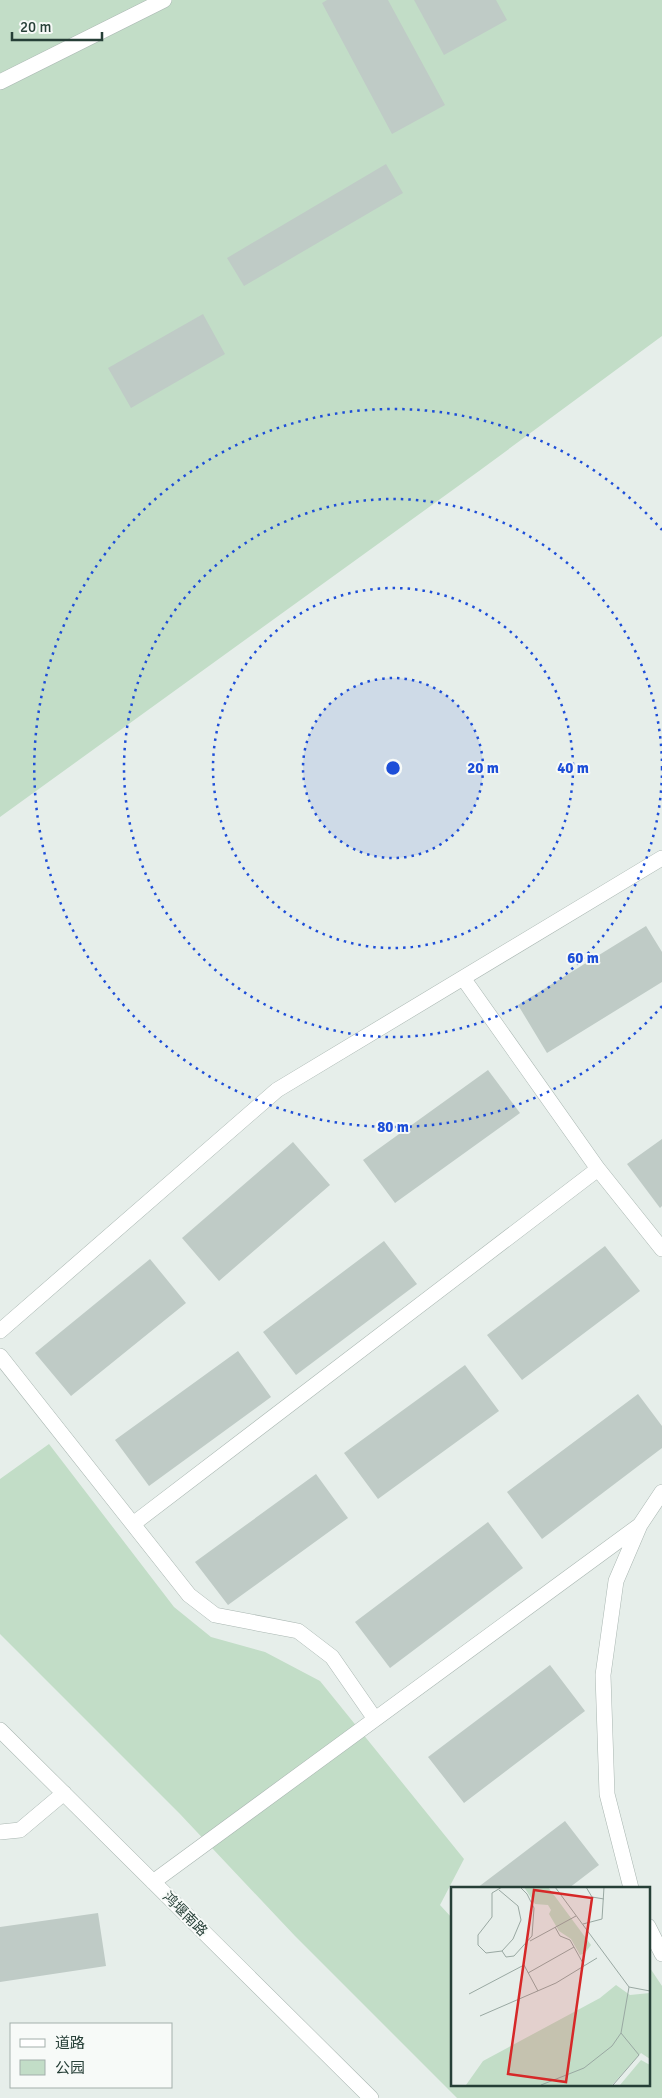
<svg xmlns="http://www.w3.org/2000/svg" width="662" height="2098" viewBox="0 0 662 2098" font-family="Signika,'Noto Sans SC',sans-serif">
<rect width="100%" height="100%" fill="#e6eeea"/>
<!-- green -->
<path fill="#c2ddc7" d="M0,0H662V336L479,471L0,817Z
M49,1444L174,1607L211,1637L265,1652L320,1681L464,1859L440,1905L452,1918V2084H648V1965L662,1986V2098H457L295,1936L180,1814L0,1634V1479Z"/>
<!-- building -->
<path fill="#bfcbc6" d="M327,0H388L445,105L392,134L322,3Z
M414,0H496L507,20L444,55Z
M386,164L403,193L244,286L227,258Z
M203,314L225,354L131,408L108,368Z
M646,926L662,952V982L547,1053L518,1005Z
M488,1070L520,1113L395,1203L363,1160Z
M662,1139V1206L660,1208L627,1164Z
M293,1142L330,1185L219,1281L182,1238Z
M384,1241L417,1284L296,1375L263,1332Z
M605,1246L640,1291L522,1380L487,1335Z
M150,1259L186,1303L71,1396L35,1353Z
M238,1351L271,1397L149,1486L115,1440Z
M465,1365L499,1411L378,1499L344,1453Z
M638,1394L662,1426V1448L542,1539L507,1492Z
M316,1474L348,1518L228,1605L195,1562Z
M488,1522L523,1568L390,1668L355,1622Z
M550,1665L585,1711L464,1803L428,1757Z
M565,1821L599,1865L569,1888H477Z
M98,1913L106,1966L0,1982V1927Z"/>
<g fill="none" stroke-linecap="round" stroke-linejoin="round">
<!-- minor casing -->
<g stroke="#a9b6b1" stroke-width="16">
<path id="minor" d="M0,82L164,0
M463,978L598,1169L662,1249
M0,1331L277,1090L662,858
M0,1356L189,1595L215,1615L298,1631L332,1657L375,1719
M133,1524L598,1169
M0,1730L371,2098
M0,1832L20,1830L64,1793
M153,1882L640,1525
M631,1888L607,1794L603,1675L616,1581L640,1525L662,1492
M648,1926L662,1954"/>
</g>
<!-- minor -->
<use href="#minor" stroke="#fff" stroke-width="15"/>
</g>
<!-- distance rings -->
<circle cx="393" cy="768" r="90" fill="#1d4ed8" fill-opacity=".12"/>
<g fill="none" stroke="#1d4ed8" stroke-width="2.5" stroke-dasharray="2.5 5">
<circle cx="393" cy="768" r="90"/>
<circle cx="393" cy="768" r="180"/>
<circle cx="393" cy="768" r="269"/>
<path d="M662 1006A359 359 0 1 1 662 530"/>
</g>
<g text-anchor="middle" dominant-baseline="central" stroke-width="4" stroke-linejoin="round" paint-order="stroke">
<!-- street labels -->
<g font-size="14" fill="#263f37" stroke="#f7faf8">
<text transform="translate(185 1914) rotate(45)">鸿堰南路</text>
</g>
</g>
<!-- overview -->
<g transform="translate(451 1887)">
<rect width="199" height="199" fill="#e6eeea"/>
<path d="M73,0H97L140,58L134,66L129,68L120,52L108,44L98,27L100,23L97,18L84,17ZM165,98L179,108L199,106V172L190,166L161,198H15L32,174L149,111ZM190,173L199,178V198H169Z" fill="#c2ddc7"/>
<path fill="none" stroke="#99a8a2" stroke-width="1" d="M104,0L178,100M135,0L141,10L153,12M48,3L67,19L70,33L62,52L51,64L35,66L27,58V48L41,30V6L51,0M132,37L151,32L153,0M104,40L109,49L119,53L133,78M79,54L125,29M51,64L55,70L63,69L81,49L83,21L76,7L69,0M77,86L123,60M178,100L199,104M18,107L73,78L87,104M29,129L105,96L146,71M90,198L133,181L161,159L170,146M162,198L188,168L170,146L178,100"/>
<path fill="#d62828" fill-opacity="0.15" stroke="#d62828" stroke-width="2.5" d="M83,3L141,11L115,195L57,187Z"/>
<rect width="199" height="199" fill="none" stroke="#263f37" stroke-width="2.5"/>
</g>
<circle cx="393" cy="768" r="8" fill="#1d4ed8" stroke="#f7faf8" stroke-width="2.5"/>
<g font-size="15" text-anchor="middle" font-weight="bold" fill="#1d4ed8" stroke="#f7faf8" stroke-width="4" stroke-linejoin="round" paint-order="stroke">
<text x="483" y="773">20 m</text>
<text x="573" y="773">40 m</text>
<text x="583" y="963">60 m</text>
<text x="393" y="1132">80 m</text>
</g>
<!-- legend -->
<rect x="10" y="2023" width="162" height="65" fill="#f7faf8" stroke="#a3afab"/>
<rect x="20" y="2039" width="25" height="8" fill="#ffffff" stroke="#a3afab"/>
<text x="55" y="2048" font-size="15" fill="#263f37">道路</text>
<rect x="20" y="2060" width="25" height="15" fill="#c2ddc7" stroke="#a3afab"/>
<text x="55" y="2073" font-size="15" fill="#263f37">公园</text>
<!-- scale -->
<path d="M12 32v8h90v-8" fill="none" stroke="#263f37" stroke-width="2.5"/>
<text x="20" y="32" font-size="15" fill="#263f37" stroke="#f7faf8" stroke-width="4" paint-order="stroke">20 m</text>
</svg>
